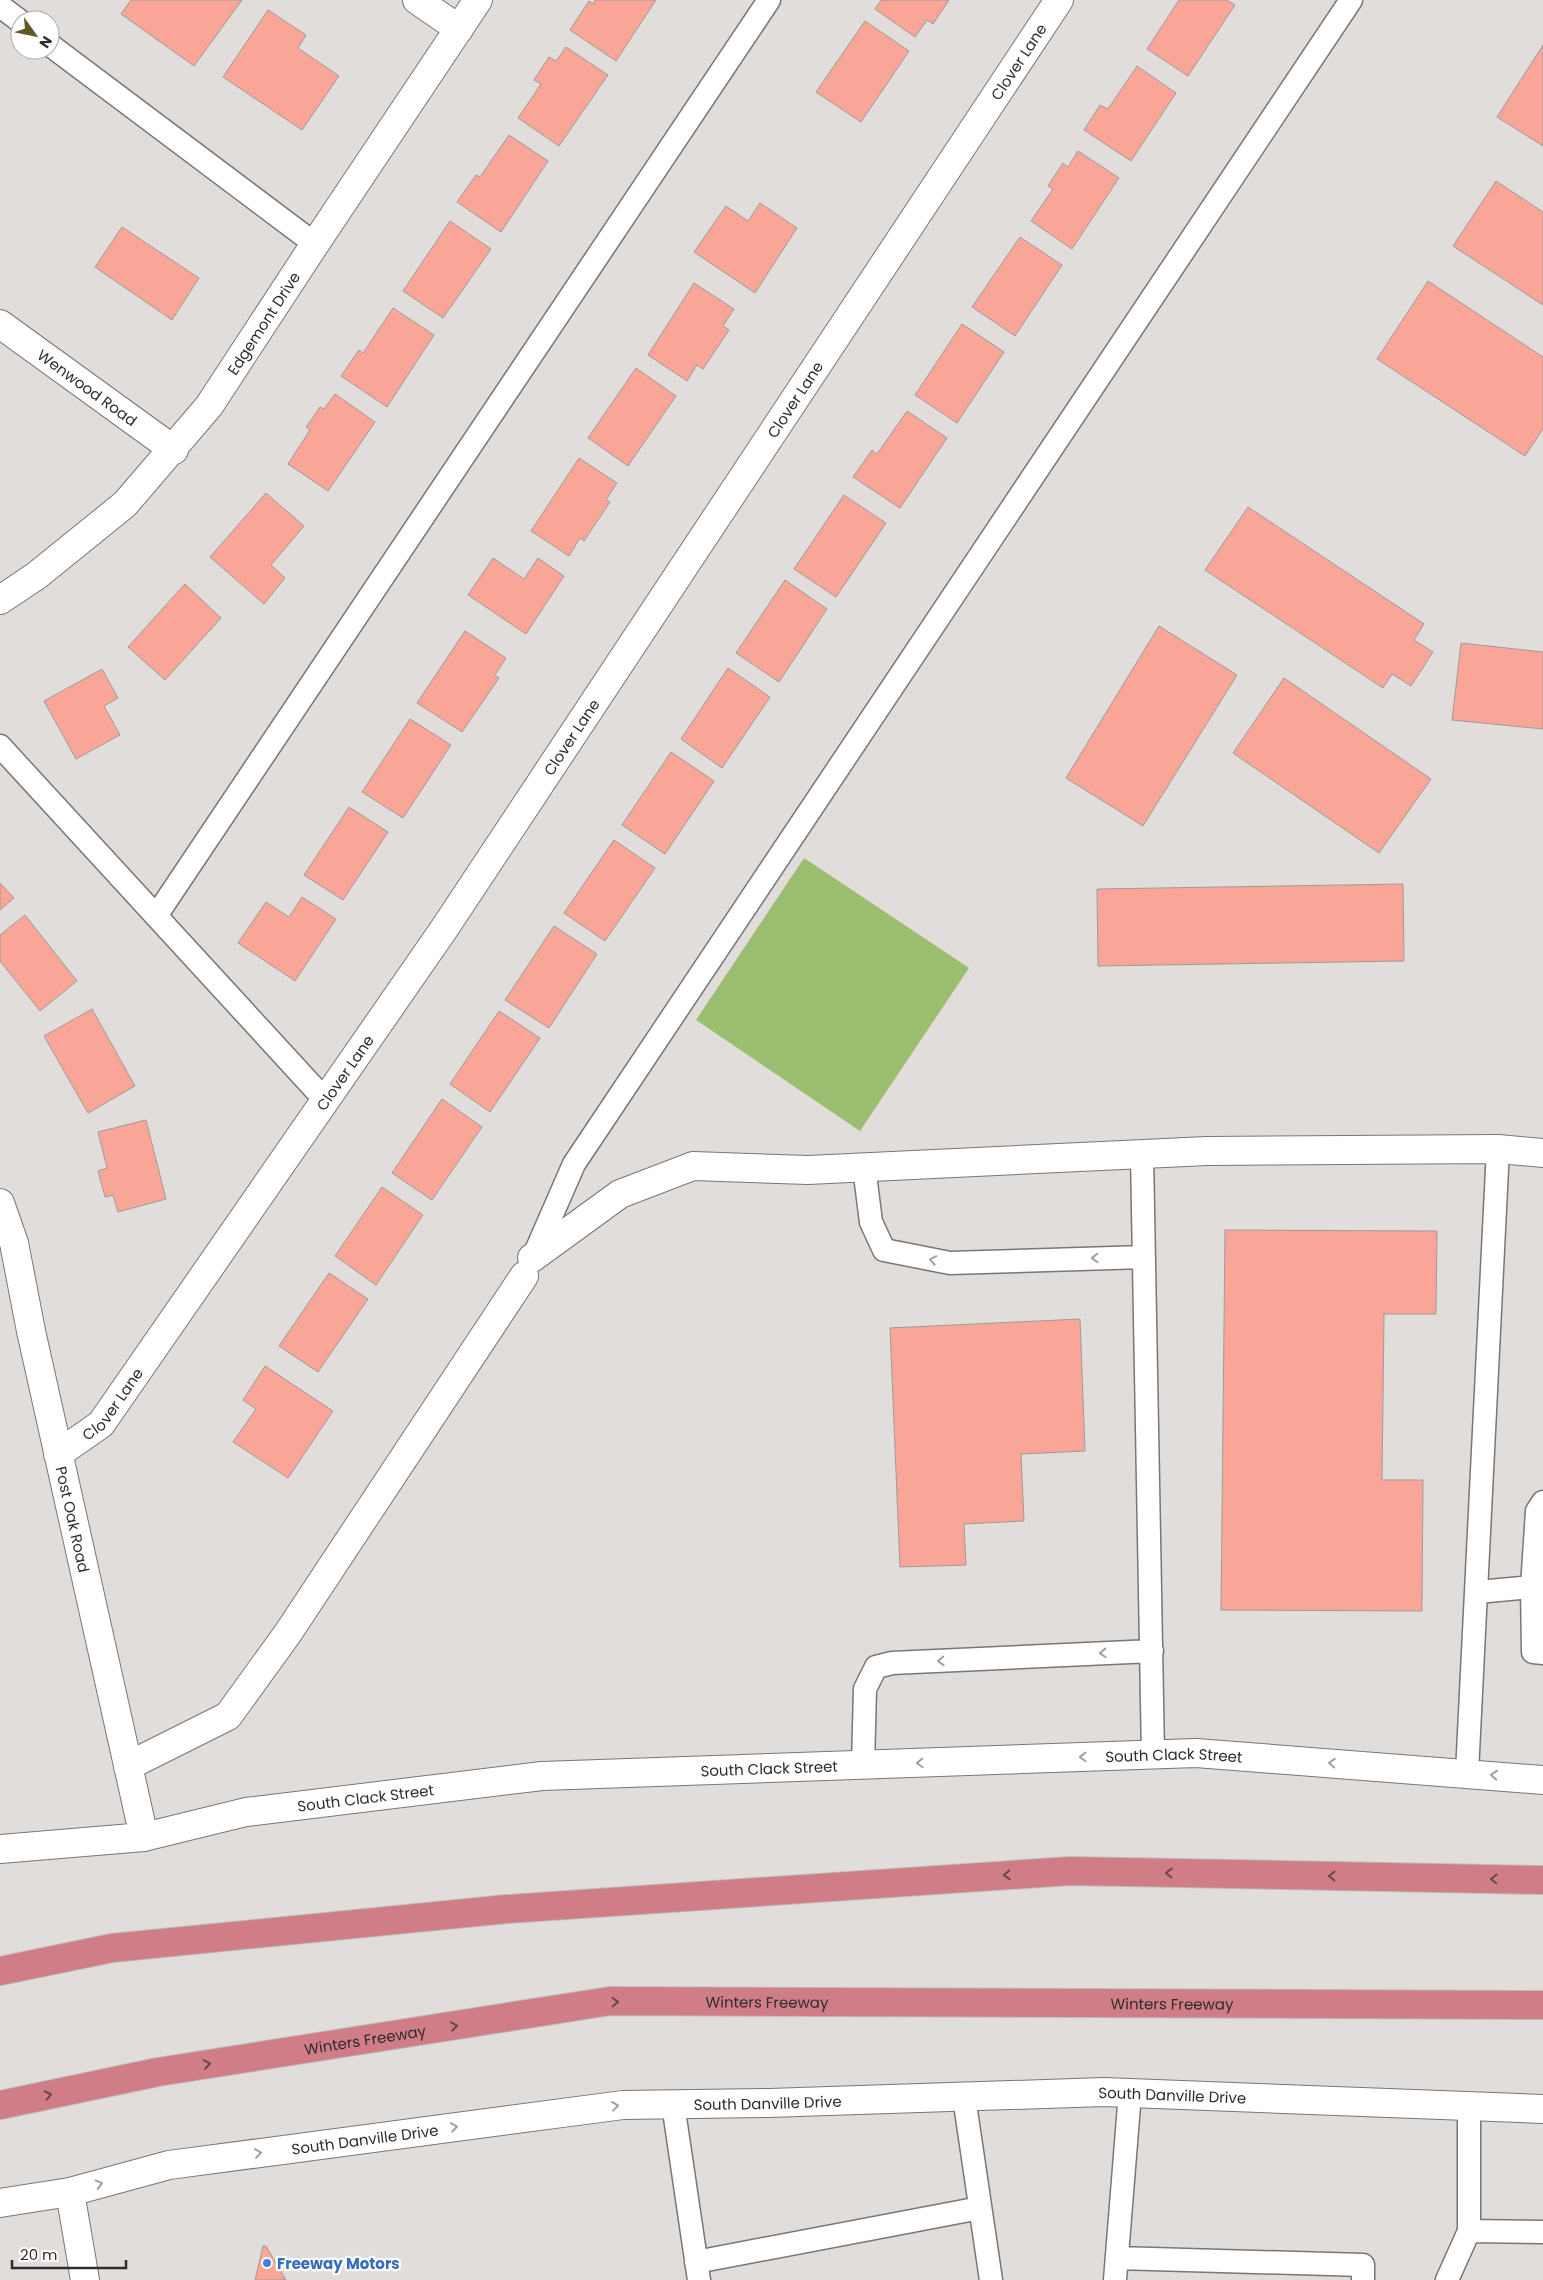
<svg xmlns="http://www.w3.org/2000/svg" width="1543" height="2280" viewBox="0 0 1543 2280" font-family="Poppins,sans-serif">
<rect width="100%" height="100%" fill="#e0dddb"/>
<!-- green -->
<path fill="#9cbe70" d="M804,858L969,968L860,1131L696,1020Z"/>
<!-- building -->
<path fill="#f9a597" stroke="#9f9b9a" d="M131,0H242L194,66L121,14Z
M595,0H656L616,61L570,30L589,1L593,4Z
M881,0H949L933,24L927,20L915,37L875,9Z
M1179,0H1227L1235,5L1188,76L1147,49Z
M268,10L306,35L298,48L339,76L302,130L223,77Z
M865,21L909,51L861,122L816,92Z
M1543,45V146L1497,117Z
M566,47L608,75L559,146L518,118L541,84L534,80L549,57L556,61Z
M1137,66L1176,93L1131,161L1084,130L1100,105L1108,109Z
M509,135L548,161L501,232L457,202L476,175L480,177Z
M1078,151L1119,178L1072,249L1031,221L1053,189L1048,186L1063,163L1068,167Z
M1496,181L1543,212V305L1453,246Z
M760,203L797,228L755,293L694,252L726,206L748,221Z
M450,221L491,249L443,318L403,291Z
M122,227L199,278L172,320L95,267Z
M1020,237L1062,265L1015,336L972,307Z
M1428,281L1543,357V429L1525,456L1377,359Z
M694,283L734,309L723,326L729,330L703,369L697,365L687,381L648,355Z
M393,308L434,335L387,407L341,376L359,350L363,353Z
M962,324L1004,352L957,423L915,395Z
M636,368L676,396L628,466L588,438Z
M335,394L375,422L328,491L288,464L310,430L306,427L320,407L324,409Z
M907,411L947,438L900,508L853,477L872,450L877,454Z
M579,458L617,483L606,500L610,502L584,541L580,538L569,556L531,531Z
M266,493L304,526L271,565L285,578L264,604L210,557Z
M844,495L886,523L836,597L794,569Z
M1248,507L1424,624L1414,640L1433,652L1411,686L1392,674L1383,688L1205,570Z
M493,558L524,579L538,558L564,576L526,634L468,595Z
M785,580L827,609L779,682L736,653Z
M185,584L221,618L165,680L128,647Z
M1159,626L1237,675L1143,826L1066,778Z
M465,631L506,658L495,675L499,678L462,732L417,703Z
M1461,643L1543,652V729L1452,720Z
M728,668L770,697L722,768L681,739Z
M102,669L118,698L104,706L120,735L76,759L44,701Z
M1284,678L1431,779L1379,853L1233,753Z
M410,719L451,745L403,818L362,792Z
M671,752L714,781L665,854L622,825Z
M349,807L388,832L343,900L304,875Z
M614,840L655,868L605,941L564,913Z
M0,883L14,898L0,910Z
M1403,884L1404,961L1098,966L1097,889Z
M302,897L336,919L295,981L238,943L266,902L289,917Z
M25,915L77,981L40,1011L0,961V935Z
M554,926L597,954L549,1028L505,1000Z
M92,1009L135,1086L88,1113L44,1036Z
M499,1011L540,1038L490,1112L450,1084Z
M442,1099L482,1127L432,1200L392,1173Z
M146,1120L166,1199L118,1212L113,1195L105,1197L98,1171L107,1168L98,1132Z
M382,1187L423,1215L376,1285L335,1256Z
M1225,1230L1437,1231L1436,1314H1384L1382,1480H1423L1422,1611L1221,1610Z
M329,1273L368,1299L318,1372L279,1346Z
M1080,1319L1085,1451L1021,1454L1024,1521L964,1524L966,1565L900,1567L890,1328Z
M265,1366L333,1411L288,1478L233,1442L256,1409L243,1400Z
M263,2246H266L286,2280H255Z"/>
<g fill="none" stroke-linecap="round" stroke-linejoin="round">
<!-- service casing -->
<g stroke="#797675" stroke-width="25">
<path id="service" d="M0,6L20,21
M50,45L315,244
M0,746L325,1100
M156,916L769,0
M1142,1154L1153,1755
M864,1167L871,1222L884,1250L950,1263L1144,1257
M532,1260L574,1164L1351,0
M1543,1502L1537,1511L1532,1587L1533,1652L1543,1653
M1478,1592L1532,1587
M863,1765L865,1689L876,1667L892,1663L1152,1651
M1467,1773L1498,1149
M964,2097L991,2280
M673,2104L699,2280
M1469,2231L1543,2232
M1117,2258L1363,2265V2280
M696,2262L980,2208
M1115,2280L1130,2093
M1447,2280L1469,2231V2107"/>
</g>
<!-- minor casing -->
<g stroke="#797675" stroke-width="30">
<g id="minor">
<path d="M417,0L459,29"/>
<path id="s1" d="M0,324L174,450"/>
<path id="s2" d="M0,600L36,576L125,504L209,406L315,244L478,0"/>
<path id="s3" d="M0,1203L14,1243L31,1331L144,1837"/>
<path d="M532,1258L620,1194L693,1166L808,1170L1207,1151L1498,1149L1543,1153"/>
<path id="s4" d="M58,1454L101,1424L444,929L1059,0"/>
<path d="M128,1766L228,1716L288,1633L524,1276"/>
</g>
</g>
<!-- tertiary casing -->
<g stroke="#797675" stroke-width="30">
<path id="tertiary" d="M70,2192L85,2280"/>
</g>
<!-- secondary casing -->
<g stroke="#797675" stroke-width="30">
<g id="secondary">
<path id="s5" d="M0,1849L144,1837L246,1812L542,1776L1196,1753L1543,1780"/>
<path id="s6" d="M0,2203L70,2192L169,2165L623,2105L769,2103L1104,2092L1543,2109"/>
</g>
</g>
<!-- motorway casing -->
<g stroke="#bcbbbb" stroke-width="30">
<g id="motorway">
<path d="M0,1971L112,1948L507,1909L1070,1871L1543,1880"/>
<path id="s7" d="M0,2105L158,2072L610,2001L1543,2005"/>
</g>
</g>
<!-- service -->
<use href="#service" stroke="#fff" stroke-width="22"/>
<!-- minor -->
<use href="#minor" stroke="#fff" stroke-width="28"/>
<!-- tertiary -->
<use href="#tertiary" stroke="#fff" stroke-width="28"/>
<!-- secondary -->
<use href="#secondary" stroke="#fff" stroke-width="28"/>
<!-- motorway -->
<use href="#motorway" stroke="#d07d88" stroke-width="28"/>
</g>
<!-- one-way arrows -->
<defs><path id="oneway-chevron" d="M-2-3.5L2.5 0L-2 3.5" fill="none" stroke-width="1.6" stroke-linecap="round" stroke-linejoin="round" transform="scale(1.25)"/></defs>
<g stroke="#a1a0a0">
<use href="#oneway-chevron" transform="translate(1095 1258) rotate(178)"/>
<use href="#oneway-chevron" transform="translate(933 1260) rotate(-169)"/>
<use href="#oneway-chevron" transform="translate(1103 1653) rotate(177)"/>
<use href="#oneway-chevron" transform="translate(941 1661) rotate(177)"/>
<use href="#oneway-chevron" transform="translate(1083 1757) rotate(178)"/>
<use href="#oneway-chevron" transform="translate(920 1763) rotate(178)"/>
<use href="#oneway-chevron" transform="translate(1332 1763) rotate(-176)"/>
<use href="#oneway-chevron" transform="translate(1494 1775) rotate(-175)"/>
<use href="#oneway-chevron" transform="translate(615 2106) rotate(-7)"/>
<use href="#oneway-chevron" transform="translate(454 2127) rotate(-8)"/>
<use href="#oneway-chevron" transform="translate(258 2153) rotate(-8)"/>
<use href="#oneway-chevron" transform="translate(99 2184) rotate(-15)"/>
</g>
<g stroke="#67484c">
<use href="#oneway-chevron" transform="translate(1169 1873) rotate(-179)"/>
<use href="#oneway-chevron" transform="translate(1007 1875) rotate(176)"/>
<use href="#oneway-chevron" transform="translate(1332 1876) rotate(-179)"/>
<use href="#oneway-chevron" transform="translate(1494 1879) rotate(-179)"/>
<use href="#oneway-chevron" transform="translate(615 2002) rotate(-2)"/>
<use href="#oneway-chevron" transform="translate(454 2026) rotate(-9)"/>
<use href="#oneway-chevron" transform="translate(207 2064) rotate(-9)"/>
<use href="#oneway-chevron" transform="translate(48 2095) rotate(-12)"/>
</g>
<!-- markers -->
<circle fill="#3f7fe0" stroke="#fff" stroke-width="2" cx="267" cy="2263" r="5"/>
<g text-anchor="middle" dominant-baseline="central" stroke-width="4.5" stroke-linejoin="round" paint-order="stroke">
<!-- street labels -->
<g font-size="15" fill="#2e2c2c" stroke="#fff">
<text stroke="none"><textPath href="#s4" startOffset="1695">Clover Lane</textPath></text>
<text stroke="none"><textPath href="#s2" startOffset="386">Edgemont Drive</textPath></text>
<text stroke="none"><textPath href="#s1" startOffset="108">Wenwood Road</textPath></text>
<text stroke="none"><textPath href="#s4" startOffset="1290">Clover Lane</textPath></text>
<text stroke="none"><textPath href="#s4" startOffset="885">Clover Lane</textPath></text>
<text stroke="none"><textPath href="#s4" startOffset="480">Clover Lane</textPath></text>
<text stroke="none"><textPath href="#s4" startOffset="75">Clover Lane</textPath></text>
<text stroke="none"><textPath href="#s3" startOffset="325">Post Oak Road</textPath></text>
<text stroke="none"><textPath href="#s5" startOffset="1180">South Clack Street</textPath></text>
<text stroke="none"><textPath href="#s5" startOffset="775">South Clack Street</textPath></text>
<text stroke="none"><textPath href="#s5" startOffset="370">South Clack Street</textPath></text>
<text stroke="none"><textPath href="#s7" startOffset="776">Winters Freeway</textPath></text>
<text stroke="none"><textPath href="#s7" startOffset="1181">Winters Freeway</textPath></text>
<text stroke="none"><textPath href="#s7" startOffset="371">Winters Freeway</textPath></text>
<text stroke="none"><textPath href="#s6" startOffset="1181">South Danville Drive</textPath></text>
<text stroke="none"><textPath href="#s6" startOffset="776">South Danville Drive</textPath></text>
<text stroke="none"><textPath href="#s6" startOffset="371">South Danville Drive</textPath></text>
</g>
<!-- shop labels -->
<g font-size="15" font-weight="bold" fill="#366cbe" stroke="#fff" text-anchor="start">
<text x="277" y="2263">Freeway Motors</text>
</g>
</g>
<!-- north arrow -->
<g transform="translate(35 35) rotate(123)"><circle r="24" fill="#ffffff" stroke="#ababab"/>
<path d="M0-4L9 19L0 12L-9 19Z" fill="#625824"/>
<text y="-8" font-size="14" font-weight="bold" text-anchor="middle" fill="#2e2c2c">N</text>
</g>
<!-- scale -->
<path d="M12 2260v8h114v-8" fill="none" stroke="#2e2c2c" stroke-width="2.5"/>
<text x="20" y="2260" font-size="15" fill="#2e2c2c" stroke="#ffffff" stroke-width="4" paint-order="stroke">20 m</text>
</svg>
